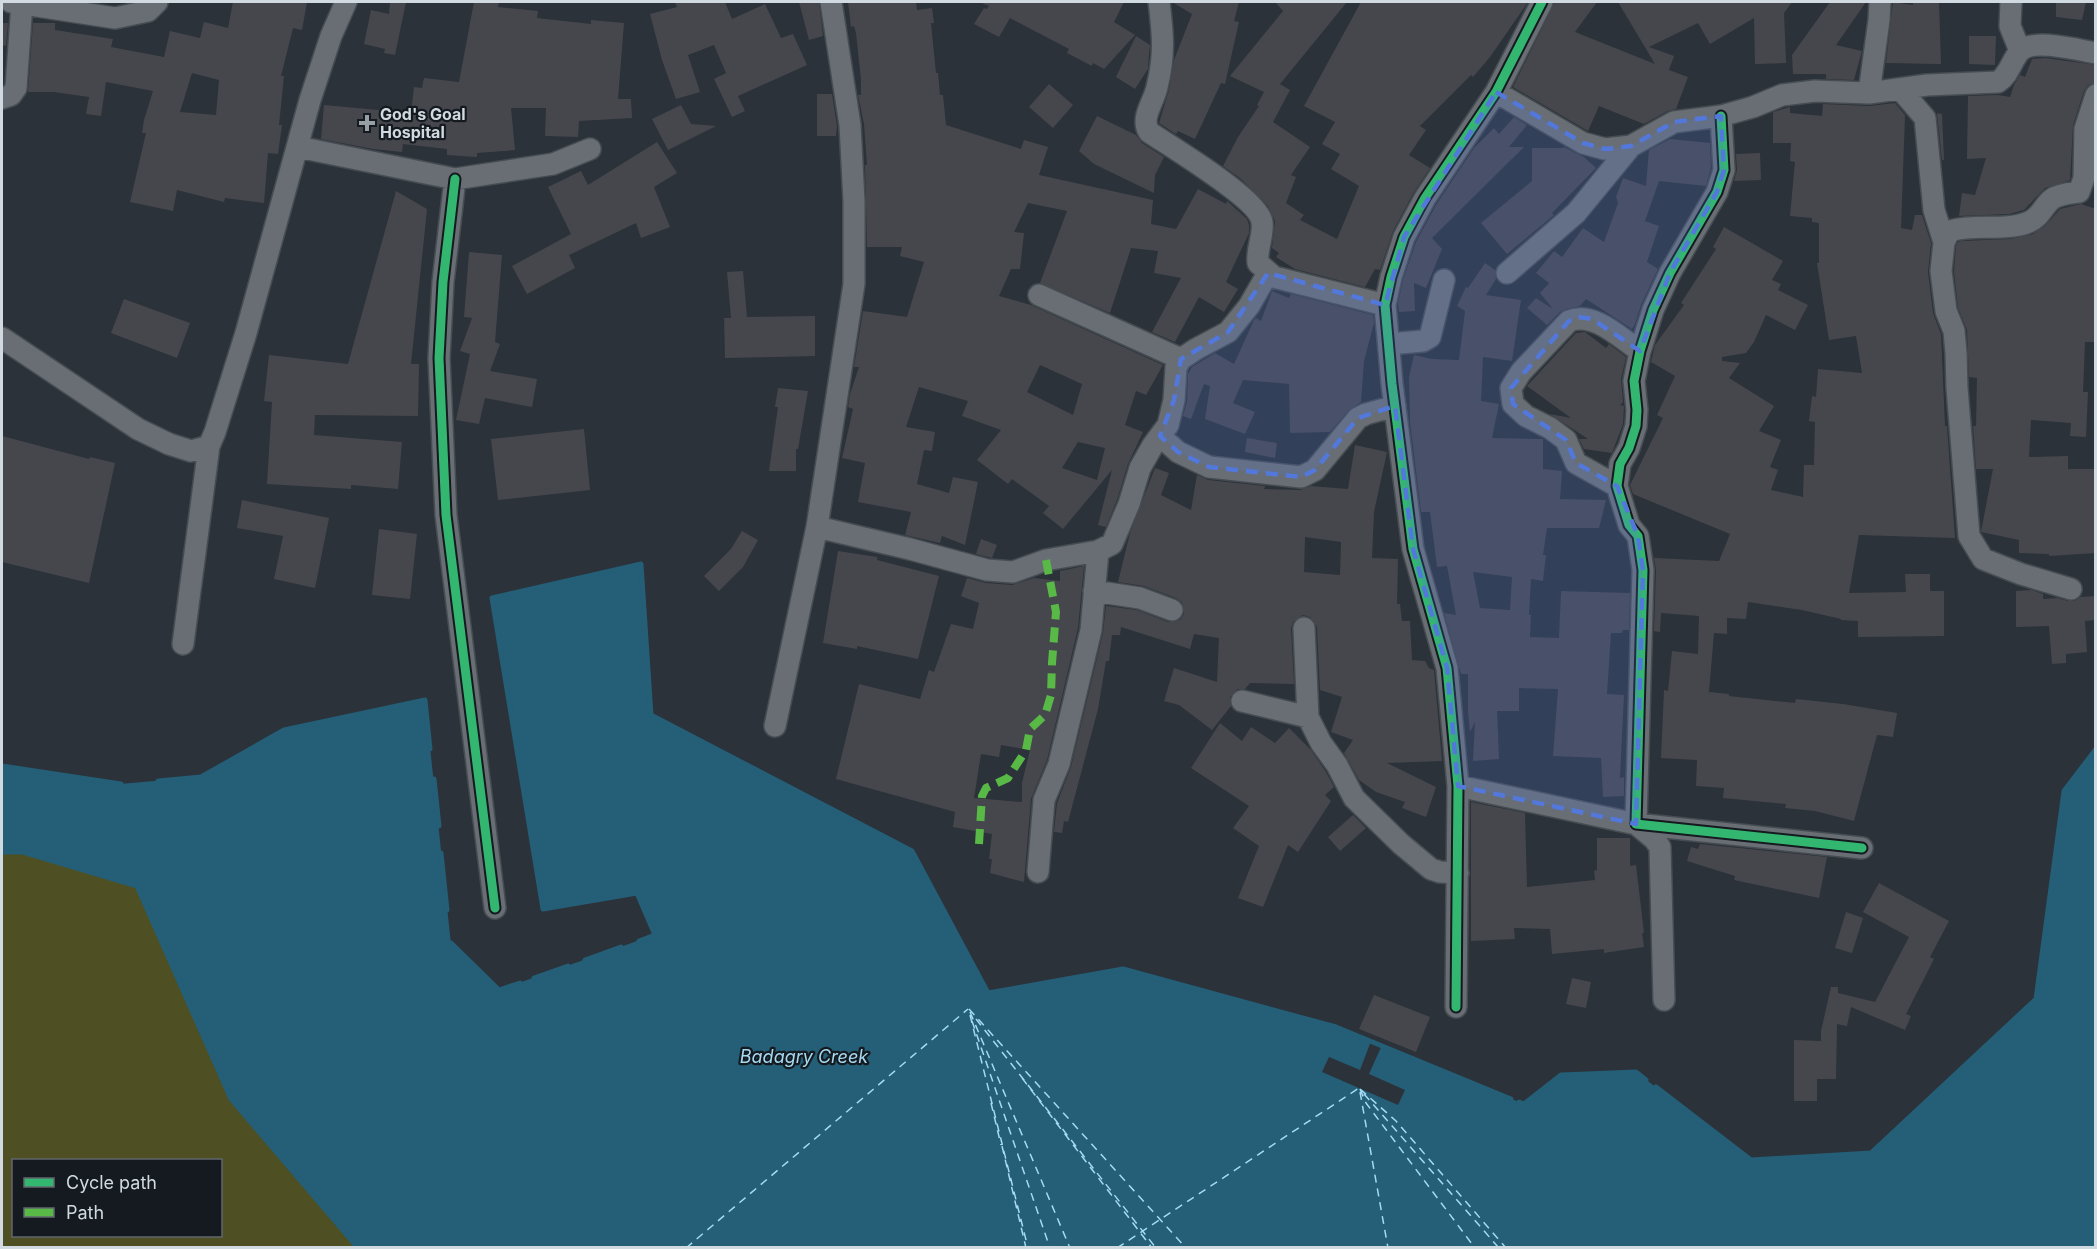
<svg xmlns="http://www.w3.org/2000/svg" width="2097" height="1249" viewBox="0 0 2097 1249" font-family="Inter,sans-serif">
<rect width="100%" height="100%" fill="#2b3239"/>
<!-- green -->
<path fill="#4e5023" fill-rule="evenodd" d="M2,852H23L137,886L231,1099L358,1247H2ZM14,1160H220V1236H14Z"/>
<!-- water -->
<path fill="#245e77" d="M641,564L651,715L912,851L989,993L1123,969L1336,1027L1524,1104L1561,1075L1636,1072L1751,1160L1871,1153L2036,1000L2064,791L2095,749V1247H358L231,1099L137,886L23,852H2V766L119,784L201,777L284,730L425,700L451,944L499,990L654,935L637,893L543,909L492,598Z"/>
<!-- pier -->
<path fill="#2b3239" d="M1371,1041L1382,1045L1369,1074L1405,1090L1398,1105L1322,1072L1329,1057L1360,1070Z"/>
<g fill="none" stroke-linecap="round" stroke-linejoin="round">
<!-- stream -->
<path stroke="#245e77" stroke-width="5" d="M2,766L121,784
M434,779L439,826
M158,781L201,777L284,730L425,700L430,749
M2,852H23L137,886L231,1099L358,1248
M441,853L447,910
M639,941L655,935L637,893L543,909L492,598L641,564L651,715L912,851L988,993L1123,969L1336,1027L1511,1099
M451,943L499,990L520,983
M585,960L621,947
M534,978L568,966
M1656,1087L1751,1160L1871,1153L2036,999L2064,791L2096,749
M1519,1102L1524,1104L1561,1075L1636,1072L1646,1080"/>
<!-- ferry -->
<path stroke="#a6d9f2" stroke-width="1.5" stroke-dasharray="8 6" stroke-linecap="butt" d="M969,1009L1186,1248
M970,1012L1070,1248
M970,1015L1028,1248
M976,1019L1156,1248
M972,1021L1050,1248
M1022,1078L1152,1248
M1360,1089L1396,1121L1506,1248
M1360,1089L1366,1103L1475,1248
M1360,1092L1388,1248
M1364,1094L1499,1248
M991,1103L1001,1145
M1002,1146L1026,1248
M686,1248L968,1009
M1117,1248L1359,1088"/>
</g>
<!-- building -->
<path fill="#46474d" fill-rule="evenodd" d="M233,2H307L302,30L293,28L281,76H284L279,125H282L278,154L268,153L264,203L225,198L224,202L177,190L173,211L130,202L146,133H142L144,120L153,91L106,82L101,116L86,114L89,97L54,92H28L33,23H55V30L113,39L111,47L164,57L170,31L200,38L204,22L228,28ZM192,73L219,80L216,115L180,112Z
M390,2H406L395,55L384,53L385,49L364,44L371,10L389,14Z
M474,2H499L498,7L538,11L537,18L591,24V20L624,23L618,99H631L632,118L579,121L578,137L545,136L546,108H511L515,150L477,153V157L447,155V149L403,144L402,152L373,149L321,139L324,105L411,113L414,87L422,88L424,78L459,82Z
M675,2H725L732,19L765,4L781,38L793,34L807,65L738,96L745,111L732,117L714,79L726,73L714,45L688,55L700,92L676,99L662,60L650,14L677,7Z
M799,2H819L823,36L809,40Z
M848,2H916L917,10L932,8L934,23H931L936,73H938L940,95H943L946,125L1021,149L1024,140L1048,147L1039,175L1153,200L1151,224L1176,229L1198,189L1226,204L1227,201L1247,219L1249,225V233L1226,282L1238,289L1224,312L1199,297L1175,342L1152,332L1181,278L1154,273L1158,251L1131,248L1110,313L1040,283L1067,211L1028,203L1014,232L1024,233L1020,269H1011L999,296L1031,305L1163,365L1146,395L1136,391L1125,425L1143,432L1128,464L1117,500L1106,527L1098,525L1112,470L1063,529L1043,513L1049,506L1012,479L1008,484L977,460L1001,430L962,416L968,401L919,387L906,427L935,432L932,451L924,450L917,484L949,493L953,477L978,482L965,545L942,536L940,543L905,535L911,512L858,502L865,463L842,458L853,409L848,407L850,394L859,367H854L863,311L907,317L924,262L900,256L902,247H867L865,165H867L864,124L858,95H861V80L856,33L854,26L851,27ZM1040,365L1082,384L1073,415L1027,392ZM1078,442L1105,448L1097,480L1062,468Z
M979,2H1124L1114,22L1135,35L1104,69L1093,63L1092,66L1067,53L1069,49L1010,18L999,37L974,24L984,8L987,9L989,6Z
M1172,2H1239L1234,21L1239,22L1225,84L1221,83L1195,139L1178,131L1176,134L1159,123L1169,90L1174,60L1192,14Z
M1275,2H1347L1280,84L1290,90L1273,122L1310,147L1291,175L1296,177L1286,203L1304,215L1300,220L1337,239L1359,186L1331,169L1340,154L1322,144L1335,122L1304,106L1361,2H1528L1490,57L1473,77L1471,75L1420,126L1426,130L1409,155L1430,168L1414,192L1393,231L1380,270L1375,269L1365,287L1295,269L1276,257L1279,253L1272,248L1275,221L1268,206L1240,178L1223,166L1238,137L1259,106L1257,105L1264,92L1230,76L1283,11Z
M1555,2H1597L1575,32L1655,64L1618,2H1792L1784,13L1786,63L1755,64L1754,18L1710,44L1698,23L1649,47L1674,56L1669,70L1688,77L1676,109L1668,111L1644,124L1599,106L1588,131L1513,87Z
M1830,2H1866L1836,45L1862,51L1854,80L1826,79V74H1793L1792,55Z
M1893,2L1913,5V2H1939L1941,64L1886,63Z
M2056,2H2086L2082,20L2056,17Z
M2,23H8L6,46L2,45Z
M1136,36L1150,45L1149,54L1148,69L1135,89L1116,77Z
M1969,36H1996L1995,65L1969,64Z
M2045,58L2096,65V83L2088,85L2084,91L2073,125L2070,180L2045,188L2024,210L2009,214L1959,216L1962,193L1975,195L1986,158L1967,159L1968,96L1998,95L2010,97L2014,85L2020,75L2025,77L2032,59Z
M1049,84L1073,105L1053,128L1029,107Z
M817,94H832L837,126L836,136H817Z
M1895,103L1905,115L1901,228L1912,230L1915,215H1922L1931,243L1928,272L1933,313L1941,334L1945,426H1947L1955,538L1859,535L1849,593L1906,592L1905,574H1930V591H1944V636L1858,637V621L1841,620V619L1802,610L1748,602L1746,619L1727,618V634L1714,633L1709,692L1729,694V696L1795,703L1796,699L1843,704L1897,713L1893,737L1877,735L1854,821L1815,811L1785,808L1786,804L1723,798L1724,788L1696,786L1697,760L1661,758L1664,690L1668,691L1672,651L1698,654L1699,616L1661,613L1660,632L1654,631L1656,570L1654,558L1719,561L1730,534L1633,494L1630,485L1663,418L1657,415L1675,376L1651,362L1655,345L1684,305L1681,303L1716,249L1713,247L1724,227L1783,261L1772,280L1781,284L1778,290L1808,305L1795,330L1766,315L1754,342L1746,353L1722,357V361L1740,363L1729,378L1774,406L1759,431L1781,440L1770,467L1778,470L1771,490L1803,497L1804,465H1814L1815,422L1809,421L1812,396L1816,397L1818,369L1862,373L1856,336L1829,340L1817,263H1819V223L1812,222V218L1790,216L1795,162L1790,161L1791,143H1773V112L1790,107V113L1822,116L1823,104L1869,106Z
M681,105L691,124L716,126L668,150L652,119Z
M1937,113L1942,114L1944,160H1942Z
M1097,116L1136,135L1142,143L1164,157L1155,175L1154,193L1094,164L1079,151Z
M1514,117L1527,125L1509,147H1524L1432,238L1442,249L1426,288L1414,283L1415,311L1399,312L1398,303L1403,280L1416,242L1436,205L1474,148L1494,128L1499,134Z
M1670,139L1710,143L1711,168L1706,186L1659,181L1645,221L1659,226L1647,262L1658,269L1641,305L1635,324L1632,329L1586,299L1580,306L1566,309L1560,312L1547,325L1527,308L1536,298L1553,309L1540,293L1549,283L1536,273L1554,251L1562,257L1583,228L1604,242L1618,203L1616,197L1623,178L1646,186L1649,150Z
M657,142L677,173L654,187L670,227L641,238L636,223L569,255L575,268L527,294L512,266L571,234L548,187L581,171L588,185Z
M1564,147L1584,157L1596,168L1552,213L1554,215L1507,254L1481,223L1532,181V148H1563Z
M1760,153L1761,180L1734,181L1737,170L1736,154Z
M396,191L427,209L411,364H419L418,416L315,415L314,435L402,442L398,489L351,485V489L267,484L272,402L264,401L269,355L348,364Z
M2081,204L2096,209V342H2085L2083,392H2088L2086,437L2070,436L2071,423L2031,420L2029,457L2068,456V469H2096V553L2049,556V554L2019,553V540L1981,532L1993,469H1976L1973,426H1976L1977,378L1969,377L1967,330L1958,308L1954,271L1956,246L1958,242L1962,241L2011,239L2033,234L2045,226L2060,209Z
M469,252L502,255L495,342L500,344L490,371L537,379L532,407L485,398L479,424L456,420L470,354L460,351L472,318L464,317Z
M1485,263L1495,270L1496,279L1486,295L1521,300L1512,361L1483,357L1481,401L1499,404L1492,438L1543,439V469L1562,471L1560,499L1606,500L1599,528H1547L1543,555H1546L1543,581L1531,579L1529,615H1531L1530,637L1559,638L1561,591L1630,593L1629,630H1623L1622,633H1611L1607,694L1624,695L1620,778L1624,777V796L1603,797L1601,758L1553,756L1558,689L1519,688V711H1497L1499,759L1473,761L1475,722L1470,732L1468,712V674H1461L1444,613L1456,615L1447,566L1437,567L1430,512H1421L1410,422L1409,377L1414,355L1432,359L1459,360L1465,311L1457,306L1466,287L1468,288ZM1473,572L1512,577L1510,610L1480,608Z
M743,271L747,317L815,316V356L725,358L724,318H731L727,272Z
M1272,291L1289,298L1291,294L1373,315L1374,323L1364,361L1361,402L1349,410L1330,432L1290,433L1289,384L1243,380L1233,403L1255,412L1245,434L1205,419L1210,386L1204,384L1191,419L1183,416L1187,401L1188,374L1192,367L1215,353L1234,364L1254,320L1256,318L1261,321Z
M124,299L190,323L177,358L111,333Z
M1585,332L1606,348L1609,344L1626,357L1621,379L1623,402L1620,405L1624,406L1623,424L1612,453L1584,449L1579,439H1588L1550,414L1571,418L1527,386L1576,333Z
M778,388L808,391L798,449H796V471H769L778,407H775Z
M584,429L590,490L498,500L491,439Z
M2,436L89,459L90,457L115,463L89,583L2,562Z
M1247,438L1277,443L1275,458L1245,452Z
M1355,445L1387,452L1374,512L1372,558L1398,559L1397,604H1400L1402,621H1410L1412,660L1425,661L1429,668L1434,670L1442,761L1387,763L1436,787L1426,817L1402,808L1405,802L1376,792L1359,780L1344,753L1353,740L1331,732L1342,697L1320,690L1317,627L1310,617L1303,615L1293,622L1291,628L1294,684L1250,683L1245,689H1238L1230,697L1231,706L1212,730L1179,705L1164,701L1174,668L1217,682L1219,638L1194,634L1190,649L1121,627L1120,635H1112L1109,661H1106L1098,709L1068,822L1064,821L1062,833L1054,832L1057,803L1071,767L1103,633L1106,606L1137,610L1168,622L1180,620L1184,614L1182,602L1176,598L1144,586L1118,582L1130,533L1155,468L1169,473L1161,495L1191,510L1197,475L1208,480L1265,486L1264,489L1300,490L1311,486L1348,489ZM1305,537L1341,542L1340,575L1304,572Z
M242,500L329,518L315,588L274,579L283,536L237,528Z
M379,529L417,534L410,599L372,595Z
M742,531L758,540L743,567L719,591L704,576L731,549Z
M981,539L997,545L992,558L976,554Z
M838,551L877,557V560L939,576L918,659L857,646V649L823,643Z
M1084,566L1078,628L1047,760L1031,799L1024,882L990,873L992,859H989L992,834L953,827L955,812L836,779L859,684L920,699L929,670L934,672L951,624L973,629L979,603L961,596L967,578L986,583L1012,585L1034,578L1060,581V571ZM1001,745L1030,750L1022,783V802L974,798L981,754L999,757Z
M2032,590L2043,594V599L2057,598L2068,601H2074L2081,597L2096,596V620L2085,621L2087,652L2066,654V663L2052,664L2049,626L2016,627V591Z
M1220,723L1242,741L1251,727L1275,743L1289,728L1311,750L1326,772L1334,787L1325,795L1331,801L1298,852L1288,845L1263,907L1238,898L1259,846L1233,828L1249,806L1191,768Z
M1471,802L1525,813L1527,887L1595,880L1594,871L1597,870V838H1630V866L1636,865L1644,933H1642L1644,947L1604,953V949L1552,954L1550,929L1514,928L1515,939L1471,941Z
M1353,815L1366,828L1340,851L1328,837Z
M1700,844L1827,857L1819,898L1734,880L1735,876L1687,861L1691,847L1698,849Z
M1879,883L1949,921L1930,957L1934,959L1906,1014L1911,1016L1905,1030L1851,1007L1847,1026L1837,1024L1836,1079H1817V1101H1794V1040L1821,1041V1031L1831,987H1838V993L1875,1002L1909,937L1863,912Z
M1846,912L1863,918L1852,953L1835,948Z
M1572,978L1591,982L1586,1008L1566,1004Z
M1374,995L1430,1017L1416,1052L1359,1029Z"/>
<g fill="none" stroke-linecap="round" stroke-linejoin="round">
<!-- street casing -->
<g stroke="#464d52" stroke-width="24">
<path id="street" d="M11,2L115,18L148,11L157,2
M1159,2C1163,34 1165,55 1157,87C1154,102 1140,118 1149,132C1171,147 1259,199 1262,222C1264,235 1256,250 1258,263L1274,277L1385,305
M2011,2L2010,26L2020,51
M1900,89L1925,118L1934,210L1944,242
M1496,92L1583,143L1605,149L1631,146L1674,122L1721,116L1753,107L1782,95L1815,91L1869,93L1927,85L1998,82C2010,74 2011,61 2020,51C2033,38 2078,50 2096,53
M1869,93L1879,20L1880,2
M2,98L11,95L16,88L22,3
M1721,116L1724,170L1717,192L1670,273L1653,310L1640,351L1634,381L1637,410L1636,426L1629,448L1620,464L1617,486L1629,525L1638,536L1643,570L1636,824L1862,848
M298,147L455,179L553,164L590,149
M455,179L443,282L439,358L446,515L495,908
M1507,273L1576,213L1631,146
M1039,295L1181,359
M2,338L138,429L169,444L191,451L209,446
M1389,344L1423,341L1430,337L1444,280
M1160,436L1178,452L1209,467L1301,477L1315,470L1358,418L1366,414L1395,406
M1617,486L1576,463L1566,440L1550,428L1526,416L1513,404L1511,388L1521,372L1569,321C1594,311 1620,338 1640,351
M817,527L910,549L987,570L1013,572L1046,560L1098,551L1112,544L1129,504L1140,468L1153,445L1168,425L1174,400L1176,367L1181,359L1196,349L1228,332L1249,306L1268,273
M2071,589L2021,574L1983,559L1969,536L1957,388L1956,353L1954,331L1946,311L1941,271L1944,242L1950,231C1976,223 2005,232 2029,222C2041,217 2043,206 2052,199C2059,194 2071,193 2079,192L2084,178L2085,129L2096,95
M1094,591L1140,598L1172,610
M1304,628L1308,717L1321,743L1337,765L1354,798L1401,844L1431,869L1440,872L1458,873
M183,644L209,446L215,432L246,333L310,100L331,36L346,2
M1242,701L1308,717
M775,726L817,527L854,284V201L850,125L831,2
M1458,786L1636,824L1654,839L1660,847L1664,1000
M1038,872L1044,800L1059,764L1085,655L1091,630L1098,551
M1456,1007L1458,786L1447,668L1413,549L1392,384L1385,305L1391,277L1404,237L1425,198L1496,92L1542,2"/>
</g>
<!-- street -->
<use href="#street" stroke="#686e74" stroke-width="21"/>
<!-- quiet -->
<path stroke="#58b947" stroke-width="8" stroke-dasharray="15 8" stroke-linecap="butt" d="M979,844L982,796L986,788L1008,778L1026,750L1030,729L1045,715L1051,695L1052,663L1056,612L1046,560"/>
<!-- cycleway casing -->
<g stroke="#141a1f" stroke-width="13">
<path id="cycleway" d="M1721,116L1724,170L1717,192L1670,273L1653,310L1640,351L1634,381L1637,410L1636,426L1629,448L1620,464L1617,486L1629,525L1638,536L1643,570L1636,824L1862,848
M455,179L443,282L439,358L446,515L495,908
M1456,1007L1458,786L1447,668L1413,549L1392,384L1385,305L1391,277L1404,237L1425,198L1496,92L1542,2"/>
</g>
<!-- cycleway -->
<use href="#cycleway" stroke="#33b770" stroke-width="9"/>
</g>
<!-- marked area -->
<path fill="#5378db" fill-opacity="0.2" stroke="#5378db" stroke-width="4.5" stroke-dasharray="12 8" stroke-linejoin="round" d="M1496,92L1583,143L1605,149L1631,146L1674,122L1721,116L1724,170L1717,192L1670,273L1640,351L1592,319L1578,317L1569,321L1511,388L1513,404L1566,440L1576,463L1617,486L1638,536L1643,570L1636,824L1458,786L1447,668L1413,549L1395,406L1358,418L1315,470L1301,477L1209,467L1178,452L1160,436L1174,400L1181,359L1228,332L1268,273L1385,305L1404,237Z"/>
<!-- markers -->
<path fill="#979fa6" stroke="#141a1f" stroke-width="2" d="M364 114h6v6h6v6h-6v6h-6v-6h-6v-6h6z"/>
<g text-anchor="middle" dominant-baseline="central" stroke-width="4.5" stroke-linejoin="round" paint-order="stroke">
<!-- poi labels -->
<g font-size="16" font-weight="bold" fill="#d1dae1" stroke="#141a1f" text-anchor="start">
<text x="380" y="114">God's Goal<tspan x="380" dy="18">Hospital</tspan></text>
</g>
<!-- water labels -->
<g font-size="18" font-style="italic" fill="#a6d9f2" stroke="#141a1f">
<text x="804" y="1056">Badagry Creek</text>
</g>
</g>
<!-- border -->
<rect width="2097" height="1249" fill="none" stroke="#d1dae1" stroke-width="6"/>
<!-- legend -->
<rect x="12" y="1159" width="210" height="78" fill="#141a1f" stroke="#60676d" stroke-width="1.5"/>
<rect x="24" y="1178" width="30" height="9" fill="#33b770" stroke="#60676d" stroke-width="1.5"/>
<text x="66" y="1189" font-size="18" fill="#d1dae1">Cycle path</text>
<rect x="24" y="1208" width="30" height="9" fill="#58b947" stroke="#60676d" stroke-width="1.5"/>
<text x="66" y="1219" font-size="18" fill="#d1dae1">Path</text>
</svg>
